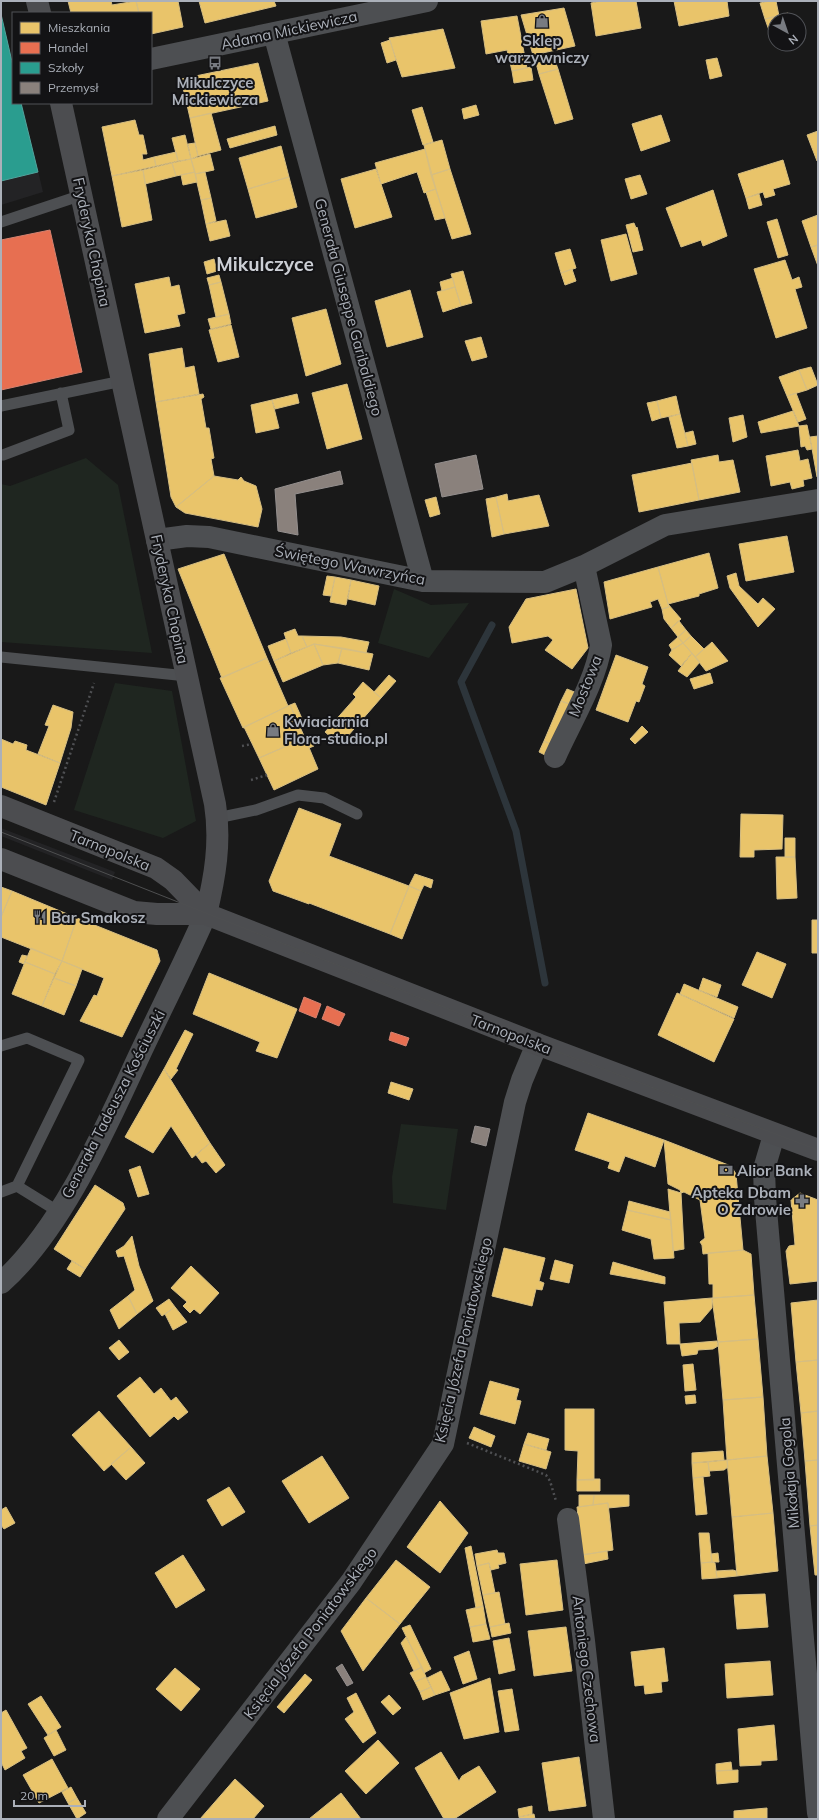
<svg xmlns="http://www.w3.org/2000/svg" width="819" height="1820" viewBox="0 0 819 1820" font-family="Mulish,sans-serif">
<rect width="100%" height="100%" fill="#191919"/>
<!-- built -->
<path fill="#232325" d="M1,13L13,64V103H22L43,192L1,205Z
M1,828L115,872L112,880L1,836Z"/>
<!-- green -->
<path fill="#1f2620" d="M86,458L118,485L152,653L1,642V484L10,486Z
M394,589L431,605L469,603L429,658L378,643Z
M115,683L172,691L196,821L163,838L74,810Z
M401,1124L458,1129L446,1210L393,1203L392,1177Z"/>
<!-- homes -->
<path fill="#e9c46a" stroke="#d6be82" d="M68,1H111L112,5L136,1L139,13H71Z
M136,1H178L183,27L151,34V13H139Z
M199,1H274L276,6L205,23Z
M602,1H636L641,28L596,36L591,3Z
M674,1H727L729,16L679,26Z
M770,1H776L779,16L765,19L760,3Z
M564,8L575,46L533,55L521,15Z
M788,13L790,20H775V31L770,33L765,19Z
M517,16L527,68L512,71L507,50L486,54L481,21Z
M443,29L455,68L402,77L389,38Z
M390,40L396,60L387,63L381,43Z
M717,58L722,76L710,79L706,60Z
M555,61L558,69L539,74L536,63Z
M258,63L268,101L190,118L181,79Z
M531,67L533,80L514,83L512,71Z
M558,69L573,119L555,124L539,74Z
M476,105L479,115L464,119L462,109Z
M422,107L433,142L423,145L412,110Z
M211,113L221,150L198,156L190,118Z
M661,115L670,141L641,151L632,124Z
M135,120L139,135H143L147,154H142L143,160L154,157L156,166L112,176L102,127Z
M275,126L277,135L230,148L227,139Z
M818,131V160L817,161L807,135Z
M185,135L191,159L178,161L172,138Z
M442,140L450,169L431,175L424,145Z
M195,143L198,156L191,159L188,144Z
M281,146L289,177L248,189L239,158Z
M425,149L436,189L424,193L417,172L381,184L375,163Z
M176,152L178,161L156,166L154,157Z
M210,154L214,170L195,174L191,159Z
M191,159L195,172L176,176L172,163Z
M783,160L790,184L773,189L775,195L765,198L763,192L746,198L738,174Z
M172,163L176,176L145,184L143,170Z
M376,169L392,217L355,228L341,179Z
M450,169L471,234L452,239L431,175Z
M143,170L152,220L122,227L112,176Z
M195,172L197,182L183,185L181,175Z
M205,172L211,198L201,200L195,174Z
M640,175L647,194L631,199L625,179Z
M289,177L297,207L256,218L248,189Z
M436,189L445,218L435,220L426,192Z
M713,190L727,236L703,246L701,240L681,247L666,208Z
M759,194L762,205L749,209L746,198Z
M211,198L216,221L206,224L201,200Z
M818,215V245L811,247L802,221Z
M777,219L788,255L778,258L767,222Z
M226,220L230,236L210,241L206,224Z
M634,223L636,228L637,227L643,250L633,252L626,225Z
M626,234L637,274L611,281L601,240Z
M818,245V266L811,247Z
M570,249L576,268L561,273L555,253Z
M214,259L217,271L207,274L204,262Z
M785,260L792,280L799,277L802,287L795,289L807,328L776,338L754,269Z
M572,269L576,281L565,285L561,273Z
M463,271L472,303L461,306L451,274Z
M219,275L221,282L209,285L207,278Z
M169,277L171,287L179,285L185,313L177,315L180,326L145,333L135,284Z
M453,278L455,287L442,291L440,282Z
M221,282L229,314L216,317L209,285Z
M455,287L461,306L443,312L437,292Z
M410,290L423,337L387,347L375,301Z
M326,309L341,364L306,376L292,318Z
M229,314L231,324L211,329L208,319Z
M231,325L239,357L218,362L209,330Z
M481,337L487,357L472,361L465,341Z
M182,348L185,368L194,366L199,394L156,402L149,354Z
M811,367L818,385L807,390L799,370Z
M799,370L807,390L787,396L779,377Z
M347,384L362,439L327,449L312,393Z
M796,393L806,419L798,422L787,396Z
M203,394L204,397L201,399L206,428H209L214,458L211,459L214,476L176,507L171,497L156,402Z
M297,394L299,403L275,409L272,400Z
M676,396L680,414L661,418L657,401Z
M272,400L279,428L256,433L251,405Z
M657,401L661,418L652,421L647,403Z
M793,411L799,426L761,433L758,422Z
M680,414L688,446L677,448L669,417Z
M743,415L747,437L733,442L729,418Z
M807,425L812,449L807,450L805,446L801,447L799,426Z
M693,431L696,444L688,446L685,433Z
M818,436V477H817L810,437Z
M798,450L800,461L808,459L812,478L803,480L804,486L792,489L790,482L771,486L766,456Z
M718,455L719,462L733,460L740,492L699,500L691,460Z
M692,463L699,500L639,512L632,475Z
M214,476L238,480L241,477L244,481L256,486L262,509L258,527L185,513L176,507Z
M507,494L508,501L539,495L549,526L504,534L496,497Z
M436,497L440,514L430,517L425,500Z
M496,497L504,534L492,537L486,499Z
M787,536L794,572L746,581L739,544Z
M709,553L718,588L699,594V596L668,604L658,567Z
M224,554L267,658L222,678L178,569Z
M658,567L669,607L662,609L658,599L650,602L652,607L610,619L604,582Z
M736,573L739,586L758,604L763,598L775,609L758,627L730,588L727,576Z
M327,576L335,577L331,596L323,595Z
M335,577L351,580L346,605L330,602Z
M351,580L379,586L375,605L348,599Z
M576,589L588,648L572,669L545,650L553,640L548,636L512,643L509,627L526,599Z
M668,604L681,619L671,628L664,619L662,609L669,607Z
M679,621L686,630L678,637L671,628Z
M295,629L298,636H302L307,647L291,653L284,633Z
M686,630L691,636L683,643L678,637Z
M302,636L341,637L369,642L366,653L314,644L307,647Z
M691,636L704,649L695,657L683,643Z
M678,637L683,643L672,650L669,645Z
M286,639L291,653L274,661L268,646Z
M712,642L728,661L706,671L695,657Z
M683,643L692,653L681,666L669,655L672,650Z
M314,644L323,665L283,682L274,661Z
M314,644L342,648L338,663L323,665Z
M342,648L373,654L369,670L338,663Z
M692,653L700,662L687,677L678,671Z
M616,655L648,667L642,684L645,686L639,702L636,701L628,722L596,710Z
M267,658L288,706L243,728L220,678Z
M710,673L713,683L694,689L690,679Z
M389,675L396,681L381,698L374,692Z
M363,682L381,698L340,745L325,732L356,697L353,694Z
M567,689L577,693L572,705L561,701Z
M561,701L572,705L554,746L544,741Z
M295,703L304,723L299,725L290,705Z
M53,705L73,712L71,728L60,763L38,754L49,726L45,725Z
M290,705L305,738L259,758L244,727Z
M642,726L648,732L635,744L630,739Z
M310,736L314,746L309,748L305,738Z
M305,738L318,769L274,790L259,758Z
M1,739L13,744L15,741L27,745L26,750L60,763L46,805L1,787Z
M544,741L554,746L549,757L539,752Z
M299,808L341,824L329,856L409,886L390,934L309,903V904L273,891L269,881Z
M741,814L783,815L782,849L754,850V857H740Z
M785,838H795V857H785Z
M776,857H795L797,898L777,899Z
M415,874L433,880L431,888L424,885L421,891L409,886Z
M409,886L421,891L402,939L390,934Z
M1,887L12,891L1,917Z
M12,891L77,918L62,961L1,937V917Z
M77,918L157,950L160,961L122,1037L80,1021L94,995L97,996L104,978L62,961Z
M812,920H818V953H812Z
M31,948L62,961L55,974L25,962Z
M757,952L786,964L772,998L742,985Z
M22,955L27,956L24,964L19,962Z
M62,961L82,969L76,986L54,978Z
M25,962L55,974L42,1006L12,994Z
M209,973L297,1009L277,1058L256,1051L260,1042L193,1014Z
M54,978L76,986L64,1015L42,1006Z
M703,978L721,985L717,997L699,990Z
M684,984L738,1007L734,1018L680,994Z
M677,993L734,1019L714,1062L658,1035Z
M185,1030L193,1034L176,1069L178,1070L171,1079L164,1069Z
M164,1069L210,1143L192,1158L171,1126L153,1153L125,1137Z
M391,1082L413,1089L409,1100L388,1093Z
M588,1113L664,1140L655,1167L625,1156L619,1172L608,1168L610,1162L575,1150Z
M664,1140L731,1166L736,1174L743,1250L703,1254L702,1245L700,1242L705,1238L700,1200L684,1192L681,1193L680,1190L668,1184Z
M210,1143L225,1165L216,1173L206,1161L202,1163L196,1155Z
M140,1166L149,1194L138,1197L129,1170Z
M95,1185L123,1203L125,1209L85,1269L54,1249Z
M668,1189L681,1193L684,1249L673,1251Z
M800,1193L818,1200V1281L790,1284L786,1251L789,1246L795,1245L791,1200Z
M629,1201L670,1212L671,1220L627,1210Z
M627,1210L671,1220L674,1258L654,1259L651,1239L622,1230Z
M132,1236L139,1266L153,1301L137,1314L128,1296L135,1290L124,1256L118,1257L116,1251L124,1246Z
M504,1248L545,1258L539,1281L544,1283L542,1290L536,1289L532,1306L492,1296Z
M743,1250L751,1254L754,1295L713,1298V1284H709L708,1253Z
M555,1260L573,1265L569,1283L550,1279Z
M72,1261L85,1269L80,1277L67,1269Z
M613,1262L665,1277V1284L610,1274Z
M191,1266L219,1293L200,1314L194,1309L190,1313L183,1306L187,1302L171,1288Z
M754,1295L758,1339L718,1342L712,1298Z
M128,1296L137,1314L119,1329L110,1310Z
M712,1298V1308L700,1322L679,1323L680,1344H667L664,1302Z
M169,1299L175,1307L162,1316L156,1308Z
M818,1300V1360L796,1362L791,1303Z
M175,1307L187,1322L173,1330L165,1314Z
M758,1339L763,1397L723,1400L718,1342Z
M119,1340L129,1352L119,1360L109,1348Z
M717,1341L718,1346L713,1349L698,1350L697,1354L682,1356L680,1344Z
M818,1360V1411L801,1413L796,1362Z
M693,1364L696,1390L685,1391L683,1365Z
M140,1377L154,1394L161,1388L171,1401L176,1397L188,1412L178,1420L174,1416L150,1437L117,1396Z
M490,1381L519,1389L516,1400L521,1401L515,1424L480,1414Z
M695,1395L696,1403L686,1404L685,1396Z
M763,1397L767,1456L727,1460L723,1400Z
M565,1409H594V1480H577L578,1451L565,1450Z
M99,1411L131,1447L104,1471L72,1435Z
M818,1411V1460L805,1461L801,1413Z
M474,1427L495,1436L491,1447L469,1438Z
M528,1433L549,1439L546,1450L524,1444Z
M524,1444L551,1452L546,1469L519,1461Z
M131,1447L145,1463L126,1480L111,1464Z
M723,1451L724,1460L692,1463V1453Z
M322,1456L349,1498L309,1523L282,1481Z
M767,1456L773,1513L732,1517L727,1460Z
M727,1460L728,1467L724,1470L709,1471L708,1462Z
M818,1460V1525L810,1526L805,1461Z
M708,1462L710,1476L693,1478L692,1463Z
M703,1477L707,1514L696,1515L693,1478Z
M594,1479H600V1491H577V1480Z
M229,1487L245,1512L222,1526L207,1500Z
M579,1495H594L593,1505L579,1507Z
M594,1495H629V1506L608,1508V1503L593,1505Z
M440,1501L468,1533L440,1573L407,1547Z
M608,1503L613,1550L582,1555L577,1507Z
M6,1507L15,1523L4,1529L1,1525V1510Z
M773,1513L778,1571L737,1576L732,1517Z
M818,1525V1575H815L810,1526Z
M699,1533H709L712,1562L701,1563Z
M471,1546L483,1606L476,1608L465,1548Z
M497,1550L498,1553H504L506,1563L498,1565L499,1568L491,1570L489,1563L477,1566L475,1554Z
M607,1551L608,1559L583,1564L582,1555Z
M718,1553L719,1562H712L711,1554Z
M183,1555L205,1590L176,1608L155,1573Z
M396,1560L430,1587L400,1624L366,1598Z
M557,1560L563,1610L526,1615L520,1564Z
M712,1562L715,1563L717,1578L702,1579L701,1563Z
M489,1563L495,1593L483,1595L477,1566Z
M733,1570L736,1571L737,1576L717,1578L716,1571Z
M499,1592L505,1624L490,1627L483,1595Z
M765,1594L768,1627L737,1629L734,1595Z
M366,1598L400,1624L363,1671L341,1631Z
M483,1606L486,1624L470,1627L466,1610Z
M509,1623L511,1633L492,1637L490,1627Z
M486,1624L490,1639L473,1642L470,1627Z
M410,1625L431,1669L424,1673L402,1628Z
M566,1627L572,1671L534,1676L528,1631Z
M406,1637L422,1667L414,1671L401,1643Z
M509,1638L515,1670L499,1674L493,1641Z
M664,1648L668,1681L661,1682L662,1692L645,1694L644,1685L635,1686L631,1652Z
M469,1651L477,1679L463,1684L454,1657Z
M770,1661L773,1695L727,1698L725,1664Z
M422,1667L426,1677L415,1682L410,1673Z
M175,1668L200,1689L181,1711L156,1689Z
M441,1671L450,1690L435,1695L427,1678Z
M305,1674L312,1680L284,1713L277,1707Z
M426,1677L431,1687L420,1692L415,1682Z
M490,1678L499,1732L464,1739L450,1693Z
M431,1687L435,1695L423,1700L420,1692Z
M512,1689L519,1730L505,1732L498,1691Z
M356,1693L376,1733L363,1743L345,1719L354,1712L347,1698Z
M389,1695L401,1708L393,1715L381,1702Z
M41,1696L61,1727L48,1735L28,1704Z
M6,1710L27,1748L21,1751L25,1758L5,1770L1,1762V1713Z
M774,1725L777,1760L761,1761V1765L740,1766L738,1729Z
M56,1730L66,1750L54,1756L44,1738Z
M378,1740L399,1763L366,1794L345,1771Z
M441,1752L459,1781L462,1776L479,1766L496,1792L454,1819H444L415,1768Z
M579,1757L586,1806L549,1811L542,1763Z
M52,1759L68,1788L39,1803L23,1775Z
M731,1762L732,1770L716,1771V1764Z
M738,1770V1782L717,1784L716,1771Z
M235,1779L264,1806L253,1819H200Z
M71,1787L77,1798L68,1803L62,1792Z
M341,1793L361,1819H309Z
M77,1798L86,1813L77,1819L68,1803Z
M532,1806V1814L519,1817L518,1809Z
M767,1808V1819H734V1811Z
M534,1814L535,1819H520L519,1817Z"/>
<!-- shops -->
<path fill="#e76f51" stroke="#d58270" d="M50,230L82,372L1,390V240Z
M304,997L321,1004L316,1018L299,1011Z
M327,1006L345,1014L339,1026L322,1019Z
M391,1032L409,1038L406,1046L389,1040Z"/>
<!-- schools -->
<path fill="#2a9d8f" stroke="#51a39c" d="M1,14L13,66V103H21L38,172L1,181Z"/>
<!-- industry -->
<path fill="#8a817c" stroke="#948f8e" d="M476,455L483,489L442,497L435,464Z
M340,471L343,484L295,494L298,535L278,531L275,489Z
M475,1126L490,1129L486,1146L471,1142Z
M342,1664L353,1683L347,1686L336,1668Z"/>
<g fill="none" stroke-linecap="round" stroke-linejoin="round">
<!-- stream -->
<path stroke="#2d353b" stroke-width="7" d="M492,625L461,682L516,831L545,983"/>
<!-- path -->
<path stroke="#4f5053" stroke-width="2.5" stroke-dasharray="2 3" stroke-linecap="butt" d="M242,746L252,744
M251,780L267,775
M54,802L94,683
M467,1443L546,1475L550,1481L556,1501"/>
<!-- lane -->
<path stroke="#4d4f52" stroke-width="11" d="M1,222L82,195
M1,406L122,381
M1,455H3L69,430L61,393
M1,657L187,676
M217,818L256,810L298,795L324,798L357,814
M1,1046L27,1038L79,1060L17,1186L1,1192
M17,1186L59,1212"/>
<!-- street -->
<path stroke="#4d4f52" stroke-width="22" d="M274,33L423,581
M151,59L427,1
M157,540L187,536L209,537L423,581L545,582L584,566L665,525L818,500
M555,757C570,723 596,681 601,645L584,566
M774,1135L764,1169L765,1198L818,1813
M1,1283C62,1229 105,1129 139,1056C161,1009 185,962 206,914
M568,1519L584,1641L604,1819
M168,1819L351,1582L443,1444L515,1102L522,1080L537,1044"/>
<!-- secondary -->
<path stroke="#4c4d50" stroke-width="22" d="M37,1L40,13
M61,103L215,804C221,842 215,877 206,914
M1,806L156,868L173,880L206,914
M1,859L134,912L157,914H206L537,1044L818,1150"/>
<!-- tram -->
<path stroke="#4e4f50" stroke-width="1" d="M1,832L537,1044L818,1150"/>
</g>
<!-- icons -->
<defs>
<g id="shop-bare" transform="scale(1.08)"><path d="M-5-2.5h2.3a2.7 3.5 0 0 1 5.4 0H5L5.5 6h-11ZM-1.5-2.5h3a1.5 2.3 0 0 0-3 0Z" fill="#787b81" stroke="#131315" stroke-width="2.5" paint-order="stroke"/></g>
<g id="bus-bare" transform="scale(1.08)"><path d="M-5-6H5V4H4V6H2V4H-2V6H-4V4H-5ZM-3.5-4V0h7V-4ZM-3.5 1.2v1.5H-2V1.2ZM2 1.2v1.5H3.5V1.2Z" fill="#787b81" stroke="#131315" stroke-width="2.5" paint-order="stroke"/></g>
<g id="restaurant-bare" transform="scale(1.08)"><path d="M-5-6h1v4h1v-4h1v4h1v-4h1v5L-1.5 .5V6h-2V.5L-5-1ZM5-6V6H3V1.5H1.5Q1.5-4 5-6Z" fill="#787b81" stroke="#131315" stroke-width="2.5" paint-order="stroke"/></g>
<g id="bank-bare" transform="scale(1.08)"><path d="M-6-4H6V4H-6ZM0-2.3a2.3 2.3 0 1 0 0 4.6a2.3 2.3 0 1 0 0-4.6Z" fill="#787b81" stroke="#131315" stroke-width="2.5" paint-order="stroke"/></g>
<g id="pharmacy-bare" transform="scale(1.08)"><path d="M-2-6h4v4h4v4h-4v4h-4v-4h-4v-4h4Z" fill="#787b81" stroke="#131315" stroke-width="2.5" paint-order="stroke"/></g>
</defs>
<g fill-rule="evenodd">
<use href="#shop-bare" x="542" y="21"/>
<use href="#bus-bare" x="215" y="63"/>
<use href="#shop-bare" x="273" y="730"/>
<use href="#restaurant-bare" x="40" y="917"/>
<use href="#bank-bare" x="726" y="1170"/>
<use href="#pharmacy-bare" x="802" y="1201"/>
</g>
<g text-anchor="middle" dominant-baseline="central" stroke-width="4" stroke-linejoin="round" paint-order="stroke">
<!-- street labels -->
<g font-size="15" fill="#abb0b9" stroke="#131315">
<text transform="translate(289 30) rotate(-12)">Adama Mickiewicza</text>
<text transform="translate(92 242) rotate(78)">Fryderyka Chopina</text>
<text transform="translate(349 307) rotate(75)">Generała Giuseppe Garibaldiego</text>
<text transform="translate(350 565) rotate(11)">Świętego Wawrzyńca</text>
<text transform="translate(170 599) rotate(78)">Fryderyka Chopina</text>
<text transform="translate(585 686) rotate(-68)">Mostowa</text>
<text transform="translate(110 850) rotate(22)">Tarnopolska</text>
<text transform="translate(511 1034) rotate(21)">Tarnopolska</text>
<text transform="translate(113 1104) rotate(-63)">Generała Tadeusza Kościuszki</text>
<text transform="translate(463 1340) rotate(-77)">Księcia Józefa Poniatowskiego</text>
<text transform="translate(789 1473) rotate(-95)">Mikołaja Gogola</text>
<text transform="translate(310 1633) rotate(-53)">Księcia Józefa Poniatowskiego</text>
<text transform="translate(587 1669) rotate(83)">Antoniego Czechowa</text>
</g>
<!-- poi labels -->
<g font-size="15" font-weight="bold" fill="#abb0b9" stroke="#131315" text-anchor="start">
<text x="542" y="40" text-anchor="middle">Sklep<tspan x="542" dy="17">warzywniczy</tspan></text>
<text x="215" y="82" text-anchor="middle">Mikulczyce<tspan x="215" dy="17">Mickiewicza</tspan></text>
<text x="284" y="721">Kwiaciarnia<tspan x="284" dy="17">Flora-studio.pl</tspan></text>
<text x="51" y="917">Bar Smakosz</text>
<text x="737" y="1170">Alior Bank</text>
<text x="791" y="1192" text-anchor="end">Apteka Dbam<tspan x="791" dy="17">O Zdrowie</tspan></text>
</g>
<!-- district labels -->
<g font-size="19" font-weight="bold" fill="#cccfd5" stroke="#131315">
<text x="265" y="264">Mikulczyce</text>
</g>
</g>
<!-- border -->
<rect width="819" height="1820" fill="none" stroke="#abb0b9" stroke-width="4"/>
<!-- legend -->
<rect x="12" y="12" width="140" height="92" fill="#131315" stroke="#505257"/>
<rect x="20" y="22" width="20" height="12" fill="#e9c46a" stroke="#505257"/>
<text x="48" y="32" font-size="12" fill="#abb0b9">Mieszkania</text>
<rect x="20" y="42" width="20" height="12" fill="#e76f51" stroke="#505257"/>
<text x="48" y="52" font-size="12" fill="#abb0b9">Handel</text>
<rect x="20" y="62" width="20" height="12" fill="#2a9d8f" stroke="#505257"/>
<text x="48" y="72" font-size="12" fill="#abb0b9">Szkoły</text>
<rect x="20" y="82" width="20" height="12" fill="#8a817c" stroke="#505257"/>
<text x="48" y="92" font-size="12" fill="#abb0b9">Przemysł</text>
<!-- north arrow -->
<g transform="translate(787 32) rotate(140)"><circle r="19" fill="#131315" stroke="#505257"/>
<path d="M0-3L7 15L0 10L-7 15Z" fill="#787b81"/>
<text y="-6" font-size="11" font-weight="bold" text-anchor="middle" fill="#abb0b9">N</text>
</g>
<!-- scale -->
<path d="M14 1800v6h71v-6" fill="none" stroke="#abb0b9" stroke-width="2"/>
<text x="20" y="1800" font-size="12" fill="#abb0b9" stroke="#131315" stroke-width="3" paint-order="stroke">20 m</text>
</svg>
